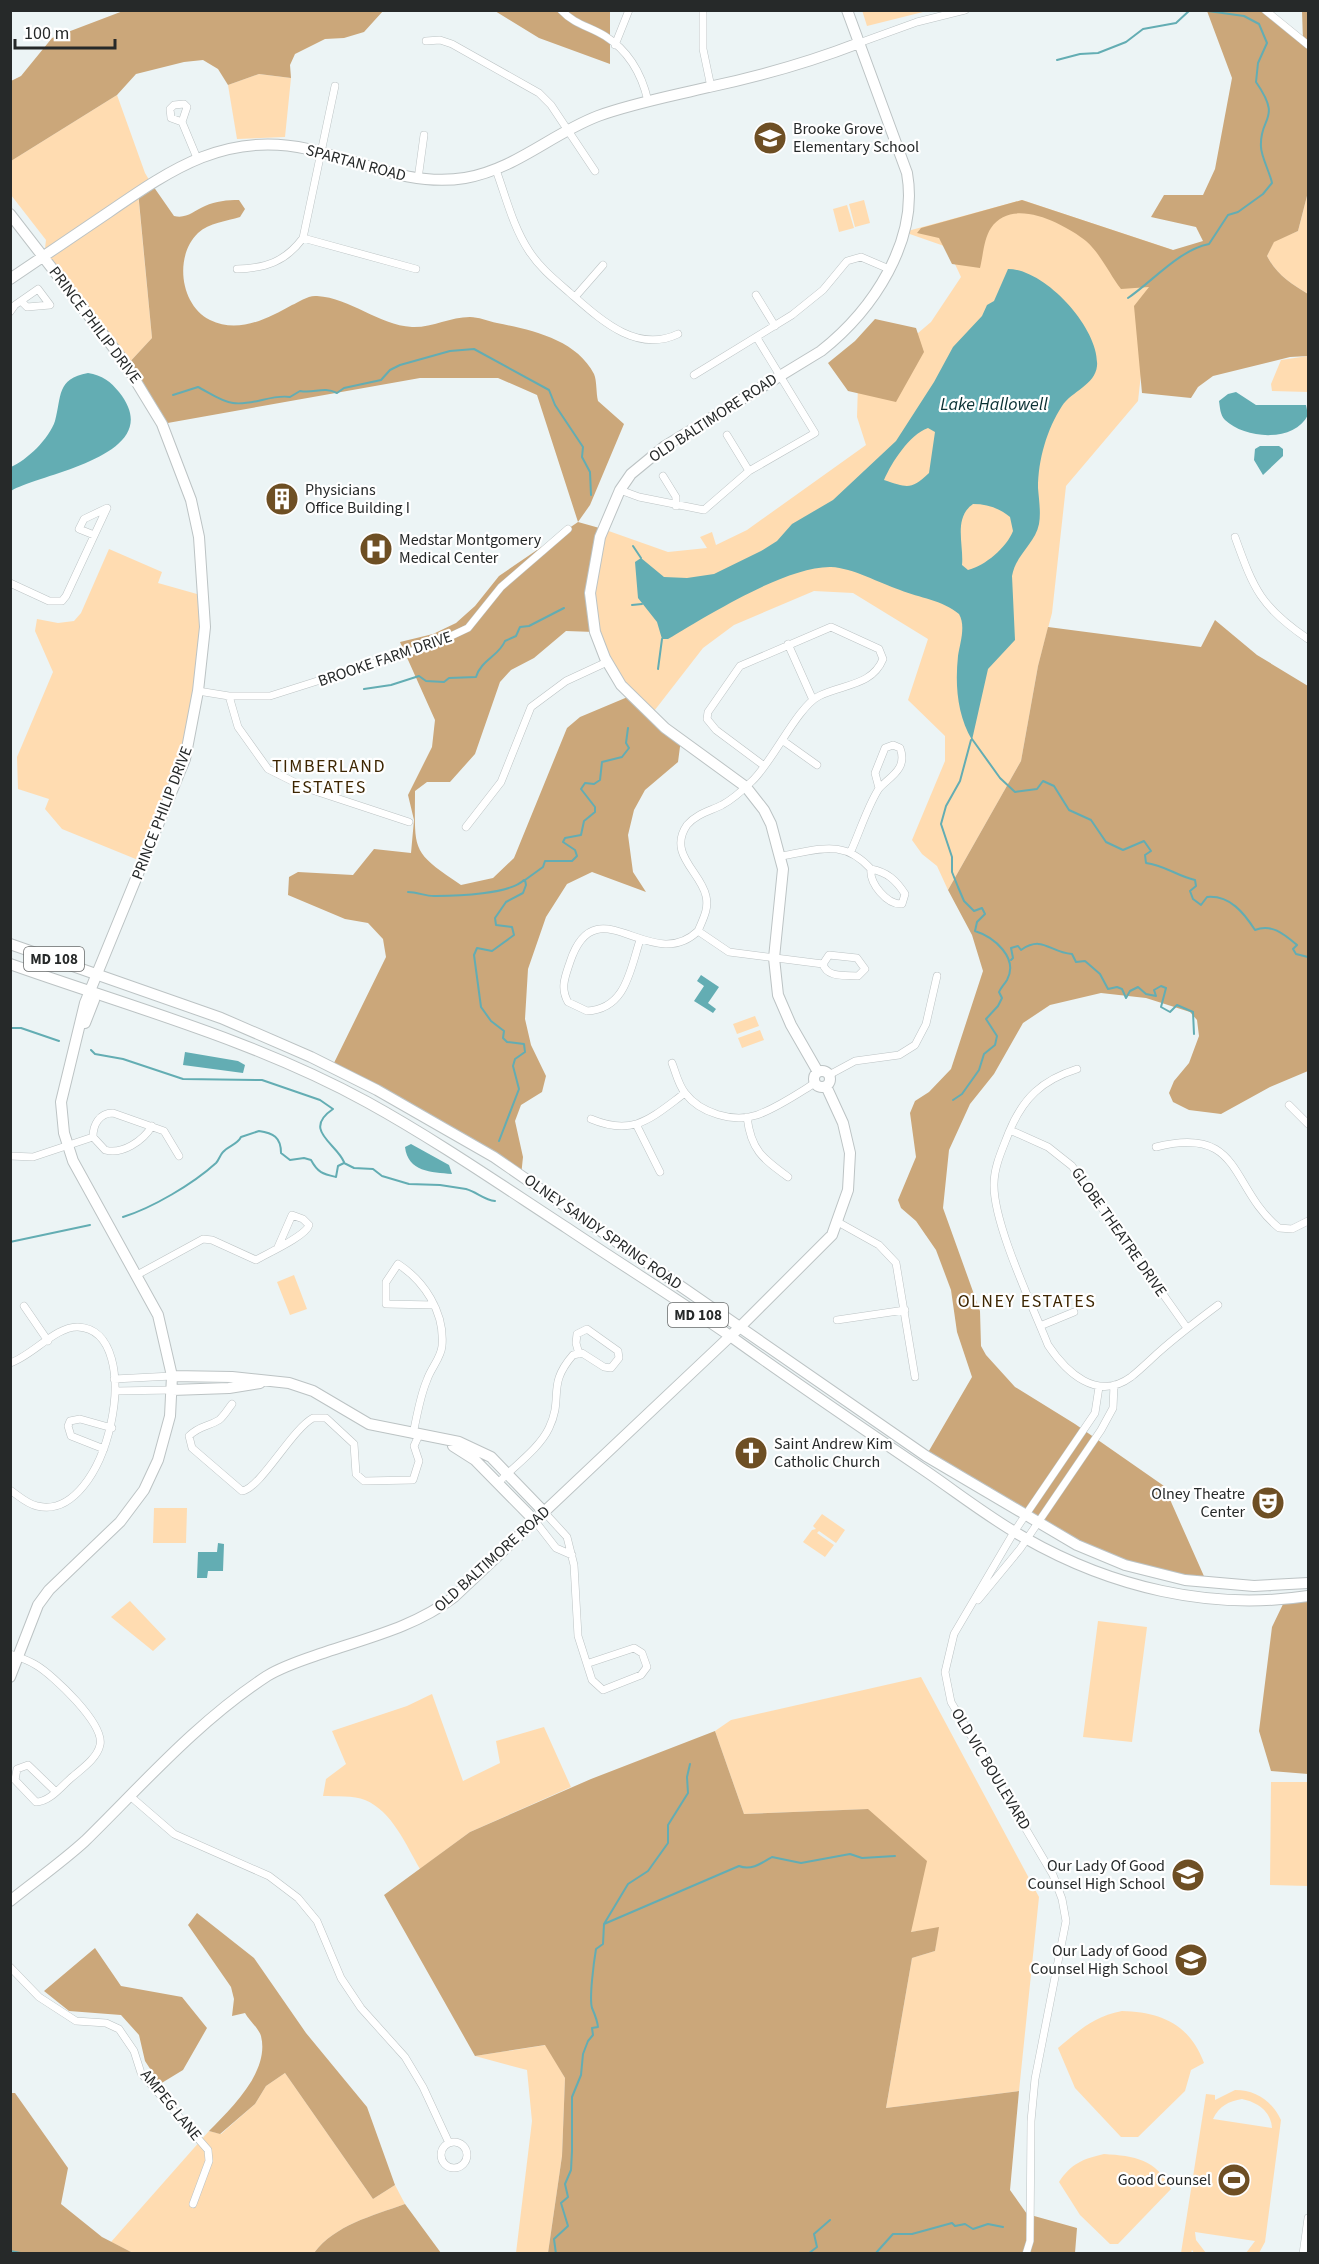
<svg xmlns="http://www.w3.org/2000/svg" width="1319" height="2264" viewBox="0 0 1319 2264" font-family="'Source Sans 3',sans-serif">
<rect width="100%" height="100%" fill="#ecf4f5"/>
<!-- green -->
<path fill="#ffdcb1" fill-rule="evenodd" d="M862,10H927V11L867,26Z
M259,74L291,78L285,137L237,139L228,85Z
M117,95L145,173L151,183L138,193L152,338L127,365L44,257L46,240L11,195V161Z
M1308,192V294C1291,284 1276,274 1267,256L1274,241L1298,231Z
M864,200L870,223L855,227L849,204Z
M1022,200L1173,250L1141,374L1138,401L1066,486L1052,613L1038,666L1021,761L948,890L937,866L922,854L912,840L945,761V736L908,700L928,639L853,593L814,591L734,625L703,648L651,715L621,685L591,613L603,529L668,552L707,548L700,537L712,532L716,545L747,530L866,445L857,417L858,384L931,322L961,277L947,247L904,232Z
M847,205L854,228L839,232L833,209Z
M1308,356V392L1272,391L1271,384L1281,360Z
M109,549L162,572L158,583L204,596L193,722L143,862L62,829L45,809L49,799L18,789L17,757L53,672L35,631L37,619L58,623L74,621L81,613Z
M755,1016L759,1026L737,1034L733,1024Z
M760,1030L764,1040L742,1048L738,1038Z
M294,1275L307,1309L290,1315L277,1282Z
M154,1508H187L186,1543H153Z
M822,1514L845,1530L836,1543L819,1531L817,1533L834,1545L825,1557L803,1542L812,1530L816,1529L813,1526Z
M130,1601L166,1639L153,1651L111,1617Z
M1098,1621L1147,1627L1132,1742L1083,1737Z
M921,1677L1039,1897L1019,2091L886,2108L912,1958L935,1951L938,1928L911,1932L868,1809L744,1814L715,1731L731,1720Z
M432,1694L463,1781L500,1763L496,1741L544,1727L571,1787L470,1832L420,1869C406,1845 392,1811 365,1800C354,1795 335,1797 323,1796L326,1779L346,1764L332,1731L407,1706Z
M1271,1782H1308V1886L1270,1885Z
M1122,2011C1160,2012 1190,2024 1204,2063L1191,2070L1185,2091L1138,2137H1121L1075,2088L1058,2048C1081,2029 1093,2017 1122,2011Z
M546,2045L565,2078L562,2156L548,2253H516L532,2121L527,2070L475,2056Z
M285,2073L373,2199L395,2185L405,2204C372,2216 335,2225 314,2253H133L111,2242L209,2131L221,2134L255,2104L266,2086Z
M1235,2090C1256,2090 1272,2101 1281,2120L1265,2242L1259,2253H1246L1255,2241L1195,2232L1196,2240L1206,2253H1194L1192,2250L1191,2253H1181L1206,2094L1215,2095V2100ZM1242,2099C1257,2102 1271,2111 1272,2128L1213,2119C1219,2106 1229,2101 1242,2099Z
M1104,2154C1135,2156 1156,2159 1171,2189L1118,2244H1110L1080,2215L1059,2182C1071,2164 1082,2159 1104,2154Z"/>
<!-- forest -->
<path fill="#cba77a" d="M123,11V10L383,11L364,32L344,38L325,39L295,54L290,65L291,78L259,74L228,85L218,69L203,60L184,62L136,74L117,95L11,161V81L21,76L52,38Z
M495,11H610V64L539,38Z
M1207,11H1265L1303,41L1302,11H1308V192L1298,231L1274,242L1267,256C1276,274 1291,284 1308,294V356L1290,357L1213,376L1198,387L1191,398L1142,393L1134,306L1149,287L1121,289C1110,275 1100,253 1086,241C1064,224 1012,196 991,228C984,238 983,256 980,268L952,264L939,238L917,233L921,228L1022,200L1173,250L1203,241L1196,227L1151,217L1164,195H1203L1215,169L1232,78Z
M151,183L174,216C187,219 193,211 205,206C216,201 227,200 239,200L245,209L240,217C227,221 209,223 198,233C174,256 180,305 210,320C238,334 267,319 292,305C299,302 308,295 317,296C351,298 378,325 412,327C431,328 450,317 470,317C478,317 488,321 497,323C531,330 576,339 594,374C597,381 596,393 598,401L624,424L590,505L578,522L603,529L593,567L595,632L566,631L534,658L511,670L500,682L475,754L450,782H427L415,791C415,851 410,851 461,885L493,878L514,858L567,728L580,717L630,696L681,739L678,762L645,790L634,810L628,835L633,872L646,892L592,872L567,884L546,917L528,969L525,1019L531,1045L546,1076L542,1092L521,1105L515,1121L523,1157L521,1176L332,1067L386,957L383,939L368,923L345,919L288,895L289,877L298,872L353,875L374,849L411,853L414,820L408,795L432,747L435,720L400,642L433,634L456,623L475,606L499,576L578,522L537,395L498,378H420L162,424L127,365L152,338L138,191Z
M875,319L916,328L924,352L896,402L848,391L828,363L855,341Z
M1215,620L1257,655L1308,686V1071L1270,1087L1221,1114L1189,1110L1173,1102L1169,1093L1174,1081L1189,1063L1199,1036L1197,1020L1190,1012L1146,998L1101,993L1050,1005L1023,1023L994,1074L970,1104L949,1150L943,1208L980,1311L981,1346L986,1355L1015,1387L1075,1424L1164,1486L1207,1583L1096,1554L926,1456L972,1377L957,1332L951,1290L936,1250L916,1221L901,1208L898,1200L916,1157L910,1113L915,1101L929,1092L951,1069L983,971L972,935L948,890L1021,761L1038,666L1048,627L1201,647Z
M1308,1596V1774L1271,1771L1259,1731L1272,1627L1285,1600Z
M715,1731L744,1814L868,1809L927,1861L911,1932L939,1927L935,1951L912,1958L886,2108L1019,2091L1010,2190L1027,2214L1077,2228L1075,2253H548L562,2156L565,2078L545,2045L475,2056L384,1895L470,1832L591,1779Z
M197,1913L254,1958L306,2033L367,2107L395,2185L373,2199L285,2073L266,2086L255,2104L220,2134L209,2131C231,2108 270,2072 261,2036C259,2029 249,2020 245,2013L232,2016L234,1999L231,1987L188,1925Z
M95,1948L121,1986L182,1997L207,2028L183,2070L160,2084L145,2061L139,2035L121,2015L69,2011L44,1991Z
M11,2093H15L68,2168L61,2204L102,2237L133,2253H11Z
M405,2204L441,2253H314C335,2225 372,2216 405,2204Z"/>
<!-- water -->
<path fill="#63adb3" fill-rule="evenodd" d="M1008,269C1045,269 1100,329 1097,366C1095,385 1072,391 1062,406C1047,429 1038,460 1038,488C1039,500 1041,513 1039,524C1035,544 1016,554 1012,576L1015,640L988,669L972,740C957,714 955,685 958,656C960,643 966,626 959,614C942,600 920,598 900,590C879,583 853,568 831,567C786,566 707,616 668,639H662L657,622L638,598L635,562L641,558L664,577L687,578L714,574L761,551L777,541L792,524L833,500L896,441L934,382L953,347L982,316L987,305L994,301ZM928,428L935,432L929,473C911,490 908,488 884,480C892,462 909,435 928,428ZM973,504C987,504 999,508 1010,517L1013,531C1007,547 985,566 968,570L962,565C964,545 953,518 973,504Z
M88,373C102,375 111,382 119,392C170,456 41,473 11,491V467C27,460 49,439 55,421C62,396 56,379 88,373Z
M1236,392L1256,405H1306L1308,415C1294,443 1245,439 1225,420C1220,415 1220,407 1219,401L1228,394Z
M1260,446H1279L1283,449V456L1263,475L1254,460L1255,449Z
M701,975L719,987L708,1003L716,1009L713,1013L694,1001L704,986L697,981Z
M185,1052L238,1061L245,1065L243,1073L183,1065Z
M411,1144L449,1165L452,1174C431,1172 408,1172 405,1147Z
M218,1543L224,1544L223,1571H208L207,1578H197L198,1552H217Z"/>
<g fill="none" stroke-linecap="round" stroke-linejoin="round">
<!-- stream -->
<path stroke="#63adb3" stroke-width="2" d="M1057,60L1080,54L1098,53L1126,42L1143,29L1176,23L1190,10
M1128,298C1153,281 1179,250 1209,244L1228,215L1238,212L1263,194L1272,183C1270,173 1261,156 1261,147C1259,116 1283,121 1256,82L1258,63L1267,43L1259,24L1244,16L1201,10
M173,395L198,387C208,392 222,402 233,403C253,406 271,394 290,397L300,391C314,394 323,386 337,393L344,388L381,380L390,370L400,365L450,351L474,349L549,390L555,405L583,447L582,457L590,472L591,495
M633,546L641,558
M632,605L642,604
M658,669L662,639
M364,689L391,685L419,676L426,681L444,682L449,678L476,677C481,660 499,656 505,641L516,636L520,627L529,626L564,608
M972,739L1000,778L1015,792L1037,789L1043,781L1054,786L1069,810L1091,820L1106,842L1123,850L1144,841L1151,851L1145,855L1146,863C1164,865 1177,876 1195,880L1196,886L1190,891L1193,899L1201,905L1207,897C1230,895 1244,913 1255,930C1272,923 1285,935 1297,945L1293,949L1296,954L1308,957
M408,892C418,892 427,897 436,896C457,896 510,894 524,880
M1011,960L1013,958L1011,948L1018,946L1021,950C1043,935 1049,952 1072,954L1076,962L1085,961L1100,974L1108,989L1117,987L1122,989L1126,998L1130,991L1138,987L1146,994L1156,996L1154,990L1161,986L1166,988L1161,1007L1170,1012L1177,1005L1193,1012L1194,1034
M11,1028H21L59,1041
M91,1050L95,1054L123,1059L183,1079L262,1080L320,1100L333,1109C302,1130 336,1143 344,1162
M953,1100L962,1094L979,1070L984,1054L995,1045L997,1036L986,1019L998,1006L1002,998L999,992C1001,987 1004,985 1007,980C1019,958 994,937 975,931L977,922L985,914L982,908L974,911L964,901L958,887L952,872V857L941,824L946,806L960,781L971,740
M499,1141L519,1089L513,1066L515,1059L525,1052L524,1044L507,1042L503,1038L504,1031L491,1021L481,1007L474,955L477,948L492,951L514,935L512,927L496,925L495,918L506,902L523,893L526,885L525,880L543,867L545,861H572L577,856L575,850L563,842L565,838L581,835L584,821L595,812V807L581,789L585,783L594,784L600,780L602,762L622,757L629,748L626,743L628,728
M123,1217C152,1208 193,1184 216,1163C219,1160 220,1155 223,1152C229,1145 237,1145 241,1137L259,1131C273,1133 281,1137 281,1153L290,1160L304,1158L311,1160C318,1173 323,1174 336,1177L338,1166L344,1163L354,1168L373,1169L382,1176L409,1184L440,1185L466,1189C477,1192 484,1200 495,1201
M10,1242L90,1225
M604,1924L628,1884L648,1871L668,1843V1825L688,1793L687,1777L690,1764
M10,2251L26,2254
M556,2254L554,2239L568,2226L561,2203L568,2197L565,2184L571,2170L572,2151V2097L581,2075L583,2054L588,2041L593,2035L592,2028L598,2027C597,2019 595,2015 592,2008C589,1998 594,1961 596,1949L603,1944L604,1924L739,1866C751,1871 762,1863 772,1857L801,1863L850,1854L862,1858L895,1856
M808,2254L817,2247L814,2234L830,2220
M875,2254L893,2234H912L952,2223L955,2226L965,2224L973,2229L988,2224L1003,2227"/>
<!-- street casing -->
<g stroke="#bcc3c4" stroke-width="8">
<path id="street" d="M561,10C575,25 589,26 605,36C629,51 642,75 648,101
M703,10V49L711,87
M1265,10L1308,45
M426,41L440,40L452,44L539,93L551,105L595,171
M859,43L917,22L965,10
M615,45L629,10
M182,122L187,107L184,104L174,105L170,109L171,118L182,122L197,158
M496,170C506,197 513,227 529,251C540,268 555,280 570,293C600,319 636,354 678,334
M418,179L424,135
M303,238L416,269
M237,269C266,268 285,262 303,238L335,86
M756,295L775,326
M575,297L603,265
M10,312L15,305L38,289L50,305L27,307L21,301
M694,375L792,315L823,290L847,261L861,257L889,269
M727,435L749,471
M663,476L676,497V506
M620,490L639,497L704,510L749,471L815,433L757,338
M1235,537C1254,590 1261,607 1308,639
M10,583L49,601H62L66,596L107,508L84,519L79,529L94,535
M788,644L813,700
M198,691L229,696H270L434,644L468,628L501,587L568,529
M229,696L238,727L268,769L306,788L409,822
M782,740L817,765
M466,827L501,782L531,707L566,681L607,662
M851,851C860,831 867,808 878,790C885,779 909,771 900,748L893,745L885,748L875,773L879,788
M781,856C819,850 843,838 871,869C869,883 887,905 902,904L905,894C896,880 887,872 871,869
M698,931C703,919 709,909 706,896C701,872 667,854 687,825C696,814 710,811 722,805C733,799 743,790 751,782C771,765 797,707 819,696C843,684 872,686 883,659L879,649L831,627L740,666L708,712L707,719L716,730L763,765
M640,940C630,970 626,1009 587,1011L568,1002C560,988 565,977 570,962C596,883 651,976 698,931L729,952L823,964C827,978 845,975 858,976L865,969L857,958L829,955L823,964
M672,1063C676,1073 678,1084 685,1093C700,1113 733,1123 757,1115C777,1108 797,1094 815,1083
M1077,1069C1042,1080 1023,1098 1009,1132C1003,1148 994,1166 994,1184C993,1223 1032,1305 1048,1345C1066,1372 1097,1402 1131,1377C1141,1369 1150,1360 1159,1352C1178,1335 1198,1320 1218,1305
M829,1075L855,1061L899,1055L915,1045L926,1024L937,976
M1289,1105L1308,1124
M747,1117C751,1150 762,1158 788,1177
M591,1119C634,1137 651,1118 685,1093
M637,1126L660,1172
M1010,1130L1048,1147L1072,1166L1187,1328
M93,1137C93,1125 99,1113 113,1113L164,1131L179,1156
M1156,1147C1243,1125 1229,1187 1279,1228L1292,1229L1308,1221
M10,1156L33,1157L93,1137L105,1150C122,1155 143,1141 152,1126
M836,1221L879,1245L896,1263L915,1377
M137,1275L203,1239L212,1240L256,1260C268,1253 306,1236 309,1225L303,1219L292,1215L278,1247
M24,1306L48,1341
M837,1320L905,1310
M1040,1326L1074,1312
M10,1363C32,1356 56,1326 78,1327C149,1330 108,1524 37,1506C27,1504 19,1496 10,1490
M114,1379L172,1376
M115,1391L172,1390
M232,1404C228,1409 224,1416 219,1420C208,1427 200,1425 189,1436L192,1448L242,1491C260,1489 292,1429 313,1418H326L354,1444L356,1474L364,1481L413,1480L419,1461L414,1446L419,1435
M413,1434C417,1416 420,1396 427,1380C431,1368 441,1358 442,1346C445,1312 424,1281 398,1264L386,1282V1304L434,1305
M104,1449L71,1436L68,1426L70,1421L80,1419L112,1428
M498,1483C514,1466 539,1449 549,1428C564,1397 546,1386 573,1355L582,1353L604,1367L611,1368L619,1358L618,1351L587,1329L577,1334L576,1343L579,1354
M545,1513L567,1537L574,1565L578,1636L592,1680L603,1690L641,1675L647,1667L642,1653L634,1648L589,1663
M535,1521L556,1548L572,1555
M978,1600L1020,1549L1101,1430L1113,1408L1114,1385
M10,1654C19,1657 28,1660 36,1665C53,1675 105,1724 100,1745C97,1759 80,1770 70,1779C61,1787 49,1802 36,1802L15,1780L17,1769L28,1765L55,1791
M130,1796L174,1834L269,1876L298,1898L317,1921L341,1978L361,2008L405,2057L423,2087L449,2143
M10,1967L39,1997L76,2021L106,2023L119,2029L134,2051L141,2073L208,2150L209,2161L193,2204
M441 2155a13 13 0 1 1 26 0a13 13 0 1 1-26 0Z
M1026,2254L1030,2241L1031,2121L1035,2079L1066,1921L1062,1899L1053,1875L951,1702L945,1672L954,1634L1014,1532L1095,1413L1099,1387
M1303,2254L1308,2218"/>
</g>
<!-- secondary casing -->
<g stroke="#bcc3c4" stroke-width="12">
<path id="secondary" d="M10,214L123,360L162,424L191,500L199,537L205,627L198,691L185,759L85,1003L61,1102L64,1133L73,1161L158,1315L172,1376L170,1416L158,1460L144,1490L120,1522L49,1590L38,1605L10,1677
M10,279C43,257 76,234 109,212C173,168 227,131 308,149C361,161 410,187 465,178C516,169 551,134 598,116C634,103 672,96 709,87C761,76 810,62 859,43
M85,1023L94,1000L91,992
M814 1079a8 8 0 1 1 16 0a8 8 0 1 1-16 0Z
M818,1072L791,1025L778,995L774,958L783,869L771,824L764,810L746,787L665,728L621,685L605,658L595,632L590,593L600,537L620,490L631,474L665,446L821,351C873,310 919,241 907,173L847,10
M172,1376L232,1377L289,1383L313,1391L369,1424L459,1442L491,1457L545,1513
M172,1390L229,1388L260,1383
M453,1446L475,1460L535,1521
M10,1901C35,1881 62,1862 85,1841C143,1784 198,1721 267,1676C285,1665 306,1659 326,1652C371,1637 416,1626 454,1597L740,1327L832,1235L848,1190L850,1153L843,1123L826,1086"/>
</g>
<!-- primary casing -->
<g stroke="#bcc3c4" stroke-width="12">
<path id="primary" d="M10,944L221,1018L311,1057L377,1090L494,1157L926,1456L1077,1545L1125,1565L1185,1580L1254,1586L1308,1583
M10,964C131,1007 254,1040 367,1102C436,1140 501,1185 567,1228C622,1265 679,1300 733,1338C797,1384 862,1428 927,1472C959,1494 991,1519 1025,1538C1111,1587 1210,1611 1308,1596"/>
</g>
<!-- street -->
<use href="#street" stroke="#fff" stroke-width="7"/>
<!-- secondary -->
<use href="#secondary" stroke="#fff" stroke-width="10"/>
<!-- primary -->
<use href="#primary" stroke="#fff" stroke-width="10"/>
</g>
<!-- icons -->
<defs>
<g id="school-disc" transform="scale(1.725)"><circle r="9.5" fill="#6e4f24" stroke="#fff"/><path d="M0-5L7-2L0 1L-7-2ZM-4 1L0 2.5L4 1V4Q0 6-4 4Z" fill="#fff"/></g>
<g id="building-disc" transform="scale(1.725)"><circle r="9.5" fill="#6e4f24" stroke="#fff"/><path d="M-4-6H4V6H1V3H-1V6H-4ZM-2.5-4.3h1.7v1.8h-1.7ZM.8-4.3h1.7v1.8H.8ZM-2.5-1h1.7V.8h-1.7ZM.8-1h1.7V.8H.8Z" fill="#fff"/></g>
<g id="hospital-disc" transform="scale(1.725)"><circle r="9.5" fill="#6e4f24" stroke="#fff"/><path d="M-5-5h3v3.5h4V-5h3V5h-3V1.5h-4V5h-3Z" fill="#fff"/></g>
<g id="church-disc" transform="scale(1.725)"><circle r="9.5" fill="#6e4f24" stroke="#fff"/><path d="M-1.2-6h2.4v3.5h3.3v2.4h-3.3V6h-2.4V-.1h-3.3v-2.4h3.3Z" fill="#fff"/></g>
<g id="theatre-disc" transform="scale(1.725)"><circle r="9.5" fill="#6e4f24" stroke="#fff"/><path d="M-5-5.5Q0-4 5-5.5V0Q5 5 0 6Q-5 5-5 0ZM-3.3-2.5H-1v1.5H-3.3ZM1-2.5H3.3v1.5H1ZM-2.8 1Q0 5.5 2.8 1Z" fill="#fff"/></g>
<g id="stadium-disc" transform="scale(1.725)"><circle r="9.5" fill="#6e4f24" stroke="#fff"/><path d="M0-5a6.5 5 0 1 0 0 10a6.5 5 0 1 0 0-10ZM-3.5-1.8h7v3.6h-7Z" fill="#fff"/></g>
</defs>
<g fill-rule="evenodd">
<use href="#school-disc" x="770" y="138"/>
<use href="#building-disc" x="282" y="499"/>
<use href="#hospital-disc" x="376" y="549"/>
<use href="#church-disc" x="751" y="1453"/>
<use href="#theatre-disc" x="1268" y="1503"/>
<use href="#school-disc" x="1188" y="1875"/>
<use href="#school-disc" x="1191" y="1960"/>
<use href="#stadium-disc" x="1234" y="2180"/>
</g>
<g text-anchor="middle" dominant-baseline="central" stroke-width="4.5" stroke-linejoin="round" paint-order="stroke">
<!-- shield labels -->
<g fill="#fff" stroke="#676969" stroke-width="1.5">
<rect x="24" y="947" width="60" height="24" rx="4.5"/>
<rect x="668" y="1303" width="60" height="24" rx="4.5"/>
</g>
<g font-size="15" font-weight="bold" fill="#262929">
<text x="54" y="959">MD 108</text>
<text x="698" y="1315">MD 108</text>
</g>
<!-- poi labels -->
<g font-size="16" fill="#262929" stroke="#fff" text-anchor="start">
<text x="793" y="129">Brooke Grove<tspan x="793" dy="18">Elementary School</tspan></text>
<text x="305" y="490">Physicians<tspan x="305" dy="18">Office Building I</tspan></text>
<text x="399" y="540">Medstar Montgomery<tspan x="399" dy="18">Medical Center</tspan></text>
<text x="774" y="1444">Saint Andrew Kim<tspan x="774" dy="18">Catholic Church</tspan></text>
<text x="1245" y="1494" text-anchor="end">Olney Theatre<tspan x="1245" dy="18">Center</tspan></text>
<text x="1165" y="1866" text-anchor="end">Our Lady Of Good<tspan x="1165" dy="18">Counsel High School</tspan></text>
<text x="1168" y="1951" text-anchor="end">Our Lady of Good<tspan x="1168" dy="18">Counsel High School</tspan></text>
<text x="1211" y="2180" text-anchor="end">Good Counsel</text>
</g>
<!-- street labels -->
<g font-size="16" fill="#262929" stroke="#fff">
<text transform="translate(356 163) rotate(15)">SPARTAN ROAD</text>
<text transform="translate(95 325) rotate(53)">PRINCE PHILIP DRIVE</text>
<text transform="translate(713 418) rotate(-33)">OLD BALTIMORE ROAD</text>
<text transform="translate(385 659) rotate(-19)">BROOKE FARM DRIVE</text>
<text transform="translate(162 813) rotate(-69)">PRINCE PHILIP DRIVE</text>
<text transform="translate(603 1232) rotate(35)">OLNEY SANDY SPRING ROAD</text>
<text transform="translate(1119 1232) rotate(55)">GLOBE THEATRE DRIVE</text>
<text transform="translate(492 1559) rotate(-42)">OLD BALTIMORE ROAD</text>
<text transform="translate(991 1769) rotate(59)">OLD VIC BOULEVARD</text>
<text transform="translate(171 2105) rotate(51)">AMPEG LANE</text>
</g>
<!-- water labels -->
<g font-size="18" font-style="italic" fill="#0a3033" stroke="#fff">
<text x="994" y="404">Lake Hallowell</text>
</g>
<!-- neighbourhood labels -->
<g font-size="18" letter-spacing="1.5" fill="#3d2602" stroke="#fff">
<text x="329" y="766">TIMBERLAND<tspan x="329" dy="21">ESTATES</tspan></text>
<text x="1027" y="1301">OLNEY ESTATES</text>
</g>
</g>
<!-- border -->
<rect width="1319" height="2264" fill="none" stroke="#262929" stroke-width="24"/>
<!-- scale -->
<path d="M15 39v9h100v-9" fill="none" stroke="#262929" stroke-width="3"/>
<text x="24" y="39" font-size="18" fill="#262929" stroke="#ffffff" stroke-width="4.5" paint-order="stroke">100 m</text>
</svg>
